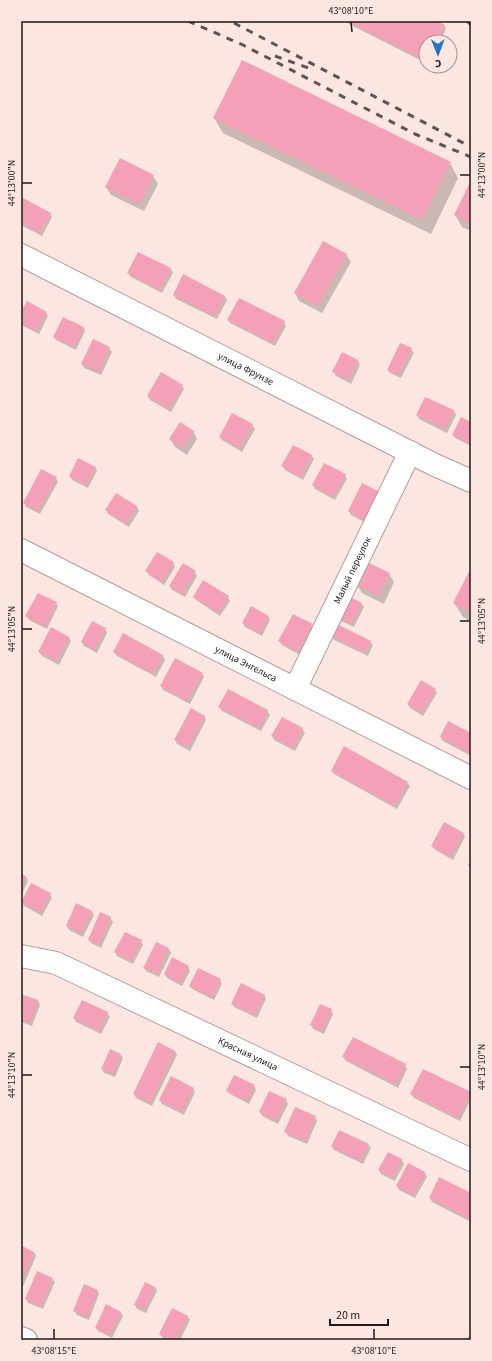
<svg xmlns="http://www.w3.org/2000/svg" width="492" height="1361" viewBox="0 0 492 1361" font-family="'Source Sans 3',sans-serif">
<rect width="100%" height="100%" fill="#fce6e2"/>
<!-- shadow -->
<path fill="#0003" d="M343,21H435L444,25L446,29L440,42H426V63Z
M214,118L450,163L458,178L431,234L223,133Z
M153,176L158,184L144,211L111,195L106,187Z
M471,182V231L462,227L455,215Z
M21,198L50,213L52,217L42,236L21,225Z
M139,253L171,269L173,273L162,293L131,277L128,273Z
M346,254L351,262L322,313L299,301L295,293Z
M174,295L225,297L227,300L217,319L176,299Z
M21,313H46L48,316L39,334L21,325Z
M228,320L284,322L286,326L275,346L230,323Z
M83,327L85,331L76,350L56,340L54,337Z
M109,348L112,352L101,375L84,368L82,364Z
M411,349L414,353L401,378L390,373L388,370Z
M343,354L358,361L360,365L351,384L336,376L334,372Z
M182,386L184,389L171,412L150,400L148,396Z
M425,398L454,411L456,415L447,433L419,419L417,415Z
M232,414L252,425L255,429L242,452L222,440L220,437Z
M471,423V446L455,438L453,435Z
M193,431L197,439L187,455L175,447L170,439Z
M312,456L314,459L303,480L285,470L283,466Z
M95,467L97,471L88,488L72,480L70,476Z
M345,475L347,479L335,500L315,489L313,485Z
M56,478L58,482L40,514L26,507L24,503Z
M363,484L372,526L351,515L349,511Z
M116,494L137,507L139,511L129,527L108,514L106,510Z
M173,563L175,567L164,585L149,575L146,571Z
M471,571V622L463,617L454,603Z
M195,572L197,576L185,597L172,590L170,586Z
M389,574L394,582L384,604L362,593L357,585Z
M194,597H228L230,601L220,616L196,600Z
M56,603L58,606L47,629L29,620L27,616Z
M362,604L364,607L354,627L339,620Z
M268,616L270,620L262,636L245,627L243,623Z
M312,625L314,629L300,655L282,645L279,641Z
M337,625L371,642L373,645L368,656L334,640L332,636Z
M105,629L107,633L97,653L84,646L82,642Z
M124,635L163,656L165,660L156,677L117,656L114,652Z
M69,637L71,641L59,665L42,656L39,652Z
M202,674L204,677L190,704L163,690L161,686Z
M435,690L437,693L423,716L410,708L408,704Z
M219,707L267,711L270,715L261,731L222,711Z
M204,716L206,720L190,751L177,744L175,740Z
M302,729L305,733L295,751L274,740L272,736Z
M471,734V756L443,741L441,737Z
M332,771L407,783L410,786L397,809L334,774Z
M463,833L465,837L453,860L434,849L432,846Z
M471,860V865H470L471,869L468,865Z
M21,875L26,877L28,881L21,896Z
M50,894L52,898L42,916L24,906L22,902Z
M77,905L92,911L94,915L83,937L69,930L67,926Z
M110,918L113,922L101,948L91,943L89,940Z
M141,941L143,945L133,964L117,956L115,952Z
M169,949L171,953L159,977L146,971L144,967Z
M188,967L190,971L182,986L167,978L165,974Z
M220,980L222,984L214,1000L192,989L190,986Z
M21,995L38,1001L40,1005L32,1026L21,1022Z
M264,995L266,999L257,1018L234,1007L232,1003Z
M331,1010L333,1014L324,1034L313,1029L311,1025Z
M107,1013L110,1017L101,1034L76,1022L74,1018Z
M159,1044L175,1051L177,1055L152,1106L136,1098L134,1094Z
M121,1055L123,1058L115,1077L104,1073L102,1069Z
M343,1057L405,1065L407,1069L398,1088L346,1061Z
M254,1086L256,1090L249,1104L230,1094L227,1091Z
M193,1089L195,1092L184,1115L162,1104L160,1100Z
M470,1093L471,1099L460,1121L414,1098L411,1094Z
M286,1100L288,1104L278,1124L262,1116L260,1112Z
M315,1117L317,1121L307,1144L288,1136L286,1132Z
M368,1145L371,1148L363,1164L334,1150L332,1146Z
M388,1153L402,1160L404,1164L395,1181L381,1174L379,1170Z
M409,1165L425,1173L427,1177L415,1198L399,1190L397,1186Z
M471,1194V1222L432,1202L430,1198Z
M21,1250L34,1252L36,1256L21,1291Z
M52,1279L55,1282L43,1309L28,1303L26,1299Z
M155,1287L157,1291L146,1313L137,1309L135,1305Z
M97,1290L99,1294L89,1320L77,1315L74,1311Z
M173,1309L188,1317L190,1320L180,1340H166L163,1338L160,1334Z
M120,1312L123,1316L112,1338L98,1331L96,1327Z
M469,1335L471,1336V1340H467Z"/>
<!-- building -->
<path fill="#f4a0b7" d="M347,21H437L445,25L436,42H426V61Z
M242,60L451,162L422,220L213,118Z
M120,158L154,175L139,204L105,187Z
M471,180V224L454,215Z
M21,197L51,213L40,233L21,223Z
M323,241L347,254L318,306L294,293Z
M138,252L171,268L160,290L127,273Z
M183,274L225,296L215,316L173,295Z
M239,298L285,321L273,343L227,320Z
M27,301L47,312L36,331L21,323V311Z
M63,317L84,327L74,347L53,337Z
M93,339L110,347L99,372L81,364Z
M400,343L412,348L399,375L387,370Z
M342,352L358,360L349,380L332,372Z
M161,372L183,385L169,409L147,396Z
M425,397L454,410L445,429L416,415Z
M232,413L253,424L240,448L219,437Z
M461,417L471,422V444L452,435Z
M180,422L194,431L182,448L169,439Z
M293,445L312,455L301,477L281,466Z
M78,458L96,467L86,485L69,476Z
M324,463L346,474L333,497L312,485Z
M41,469L57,477L38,511L23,503Z
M362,483L384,494L369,523L348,511Z
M116,493L137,506L126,524L105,510Z
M157,552L174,562L162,582L145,571Z
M367,562L390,573L379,596L356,585Z
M183,563L196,571L182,594L169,586Z
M471,568V612L453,603Z
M203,580L229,596L218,613L193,597Z
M38,593L57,602L45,626L25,616Z
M346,595L362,603L352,624L336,617Z
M251,606L269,616L260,633L242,623Z
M293,614L313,624L298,652L278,641Z
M92,621L106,628L94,650L81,642Z
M337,624L371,641L365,653L331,636Z
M51,627L69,637L57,661L38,652Z
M123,633L163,655L153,674L113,652Z
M175,658L203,673L187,701L160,686Z
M421,680L436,689L421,713L407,704Z
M228,689L268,710L259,728L218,707Z
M191,708L205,716L188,747L174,740Z
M282,717L303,728L293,748L271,736Z
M448,721L471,733V754L440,737Z
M344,746L408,782L395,806L331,771Z
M444,822L464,833L450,857L431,846Z
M21,874L26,876L21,888Z
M31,883L51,893L40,912L21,902Z
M76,903L92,911L81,934L66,926Z
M100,912L111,917L99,945L88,940Z
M125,932L142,940L131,961L114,952Z
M156,942L169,948L157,974L143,968Z
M172,957L189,966L180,983L164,974Z
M198,968L221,979L212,997L189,986Z
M241,983L265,995L255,1015L231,1004Z
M21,994L38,1000L30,1023L21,1020Z
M82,1000L108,1012L99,1031L73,1018Z
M320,1004L332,1009L322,1031L310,1025Z
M353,1037L406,1064L396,1084L342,1057Z
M158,1042L175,1051L150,1103L133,1094Z
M110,1049L121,1054L113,1074L101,1069Z
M423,1069L471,1092L458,1118L410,1094Z
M234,1075L255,1085L247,1101L226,1091Z
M171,1076L194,1088L182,1112L159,1100Z
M269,1091L287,1099L276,1121L259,1112Z
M295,1107L316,1116L305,1141L284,1132Z
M339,1130L369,1144L361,1161L331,1147Z
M388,1152L402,1159L393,1178L378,1170Z
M408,1163L425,1172L413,1195L396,1186Z
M439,1177L471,1193V1220L429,1198Z
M22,1246L34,1252L21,1283V1248Z
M37,1271L53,1278L41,1306L25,1299Z
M145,1282L155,1287L144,1310L134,1305Z
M84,1284L98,1290L87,1317L73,1311Z
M106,1304L121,1312L110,1335L95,1328Z
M172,1308L188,1316L176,1340H170L159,1334Z"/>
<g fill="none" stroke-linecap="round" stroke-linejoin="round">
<!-- minor casing -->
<g stroke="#b29d9a" stroke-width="24">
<g id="minor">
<path id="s1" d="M21,255L435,465L471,481"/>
<path id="s2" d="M21,550L471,778"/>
<path id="s3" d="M295,689L410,452"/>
<path id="s4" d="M21,956L56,963L471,1160"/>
<path d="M21,1338L26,1340"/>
</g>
</g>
<!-- minor -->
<use href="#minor" stroke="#fff" stroke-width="22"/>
<!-- rail -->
<path stroke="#5e5350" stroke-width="3" stroke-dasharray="7 7" stroke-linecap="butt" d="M188,21L243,45L415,134L471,157
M467,21L471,25
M234,23L471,147
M275,56L314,70"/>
</g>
<!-- ticks -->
<path fill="none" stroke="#201917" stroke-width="1.5" d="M351,22L352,32M460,175H470M22,183H32M460,621H470M22,629H32M460,1067H470M22,1075H32M54,1329V1339M374,1329V1339"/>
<g text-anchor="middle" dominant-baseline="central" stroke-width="3" stroke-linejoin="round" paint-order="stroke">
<!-- street labels -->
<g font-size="10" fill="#201917" stroke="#fce6e2">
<text stroke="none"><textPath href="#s1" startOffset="252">улица Фрунзе</textPath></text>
<text stroke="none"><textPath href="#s3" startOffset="132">Малый переулок</textPath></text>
<text stroke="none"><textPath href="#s2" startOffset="252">улица Энгельса</textPath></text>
<text stroke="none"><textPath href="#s4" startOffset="248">Красная улица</textPath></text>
</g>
</g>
<!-- border -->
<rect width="492" height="1361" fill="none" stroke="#fce6e2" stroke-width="44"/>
<!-- north arrow -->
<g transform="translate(438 54) rotate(179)"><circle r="19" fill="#fce6e2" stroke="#a49491"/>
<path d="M0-3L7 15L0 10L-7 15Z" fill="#2872c2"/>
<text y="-6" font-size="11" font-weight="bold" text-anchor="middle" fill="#201917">С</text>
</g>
<!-- scale -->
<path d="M330 1319v6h58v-6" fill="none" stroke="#201917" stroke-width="2"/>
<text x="336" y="1319" font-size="12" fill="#201917" stroke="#fce6e2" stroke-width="3" paint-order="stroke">20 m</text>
<rect x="22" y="22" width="448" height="1317" fill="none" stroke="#201917" stroke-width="1.5"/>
<g font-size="10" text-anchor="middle" fill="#201917">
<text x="351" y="14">43°08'10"E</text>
<text transform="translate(481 175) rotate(-90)" y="4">44°13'00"N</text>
<text transform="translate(11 183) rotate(-90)" y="4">44°13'00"N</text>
<text transform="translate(481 621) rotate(-90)" y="4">44°13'05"N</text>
<text transform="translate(11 629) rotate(-90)" y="4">44°13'05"N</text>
<text transform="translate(481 1067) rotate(-90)" y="4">44°13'10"N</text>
<text transform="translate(11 1075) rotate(-90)" y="4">44°13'10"N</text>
<text x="54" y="1354">43°08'15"E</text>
<text x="374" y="1354">43°08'10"E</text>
</g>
</svg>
